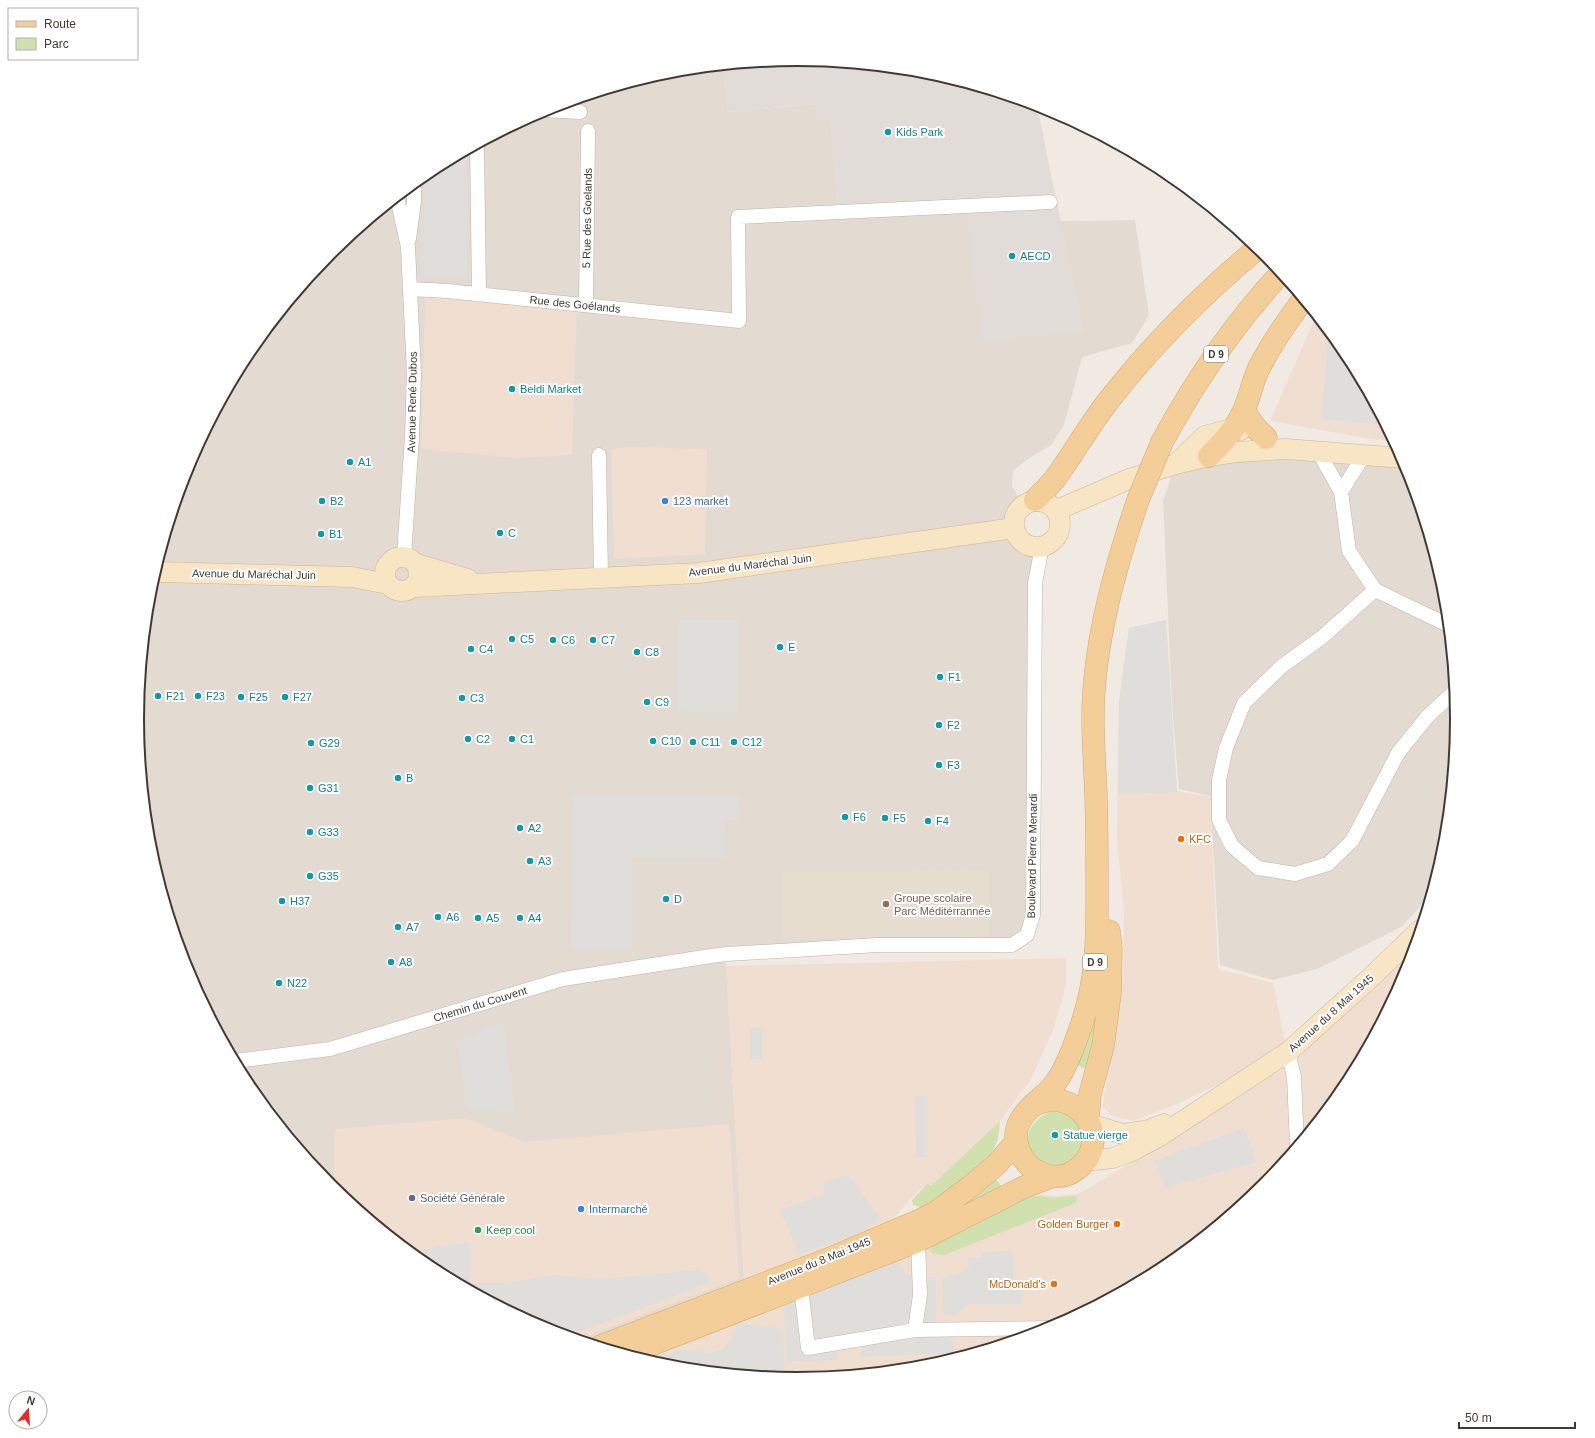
<svg xmlns="http://www.w3.org/2000/svg" width="1595" height="1438" viewBox="0 0 1595 1438" font-family="Helvetica,sans-serif">
<rect width="100%" height="100%" fill="#f0eae3"/>
<!-- residential -->
<path fill="#e3dbd2" d="M724,66L728,112L816,104L830,119L839,209L966,197L1083,332L1060,221L1135,220L1149,315L1132,343L1082,357L1064,425L1051,445L1028,459L1013,471L1012,486L1023,505L1015,516L1014,522L1017,535L1027,545L1034,547H1042L1033,915L1012,945L727,954L726,966L744,1279L730,1296L601,1346L545,1329L431,1268L331,1186L249,1085L188,971L150,848L138,719L150,590L188,466L249,352L331,252L431,170L545,109L669,72Z
M1286,449L1407,467L1445,590L1457,719L1445,848L1431,895L1401,927L1317,969L1273,980L1220,965L1210,796L1179,789L1172,704L1163,500L1176,464Z"/>
<!-- commercial -->
<path fill="#f0ded0" d="M425,296L577,310L572,455L516,458L421,449Z
M1316,316L1346,353L1394,441L1377,440L1270,421Z
M628,447L707,449L705,554L614,559L611,449Z
M1166,620L1177,791L1210,797L1218,969L1273,983L1287,1051L1420,929L1407,972L1346,1086L1264,1186L1164,1268L1050,1329L926,1366L797,1379L669,1366L639,1357L1030,1193L1053,1196L1078,1194L1119,1170L1234,1086L1284,1054L1170,1107L1133,1121L1112,1116L1103,1106L1105,1089L1123,975L1124,913L1117,838L1119,701L1129,628Z
M1066,958V985L1054,1028L1031,1079L1000,1121L931,1186L928,1183L911,1198L890,1223L789,1264L744,1279L726,966Z
M466,1118L524,1142L729,1124L739,1278L580,1339L545,1329L431,1268L399,1242V1238H395L334,1189V1129Z"/>
<!-- industrial -->
<path fill="#e1dcd8" d="M798,59L926,72L1037,105L1083,332L981,340L966,197L839,209L830,119L817,120L815,104L728,112L724,66Z"/>
<!-- education -->
<path fill="#e7ddce" d="M989,871V937L783,938V872Z"/>
<!-- green -->
<path fill="#d0e0af" d="M1104,950L1090,1071L1074,1064Z
M1050,1112C1069,1111 1084,1121 1083,1142C1082,1156 1069,1169 1054,1168C1051,1168 1048,1166 1045,1165C1043,1164 1039,1163 1037,1161C1020,1142 1028,1121 1050,1112Z
M1000,1121C999,1129 999,1139 995,1146C985,1169 945,1194 924,1208L913,1205L912,1200L928,1183L931,1186Z
M995,1178L1002,1187L998,1193L946,1212Z
M1029,1195L1052,1198L1076,1196L1077,1201L1076,1203L944,1255L932,1253L930,1250L933,1244L943,1241Z"/>
<!-- parking -->
<path fill="#e0dedb" d="M467,151V278H424V176L431,170Z
M1329,332L1346,353L1385,425L1321,419Z
M679,620H738L737,712L678,711Z
M1166,620L1177,792L1118,794L1119,701L1129,628Z
M573,794L739,796L738,820H725L724,858L632,857V951L571,950Z
M503,1023L515,1112L468,1110L457,1041L469,1037L486,1027Z
M762,1027V1059H750V1028Z
M915,1096H927V1157H916Z
M1244,1128L1257,1162L1165,1188L1155,1161Z
M849,1175L881,1219L857,1234L799,1254L780,1210L824,1194V1181Z
M470,1242V1283H505L554,1275L600,1279L701,1270L711,1282L568,1336L545,1329L431,1268L422,1260L421,1250Z
M1013,1251V1289H1022L1021,1304H970L955,1314L944,1316L942,1279L969,1269L968,1258H982V1252Z
M898,1259L905,1274L920,1277H936V1329H952L954,1353L862,1357V1346L837,1347V1360L787,1361L784,1306Z
M737,1323L783,1329L785,1378L669,1366L646,1359L680,1349L711,1353L724,1348L733,1336Z"/>
<g fill="none" stroke-linecap="round" stroke-linejoin="round">
<!-- street casing -->
<g stroke="#bdb4aa" stroke-width="15">
<path id="street" d="M543,110L580,112
M477,145L479,294
M397,198L408,247L414,374L412,436L404,556
M409,239L414,201V184
M411,289L447,291L739,321L738,217L1050,202
M586,305L588,131
M1318,451L1341,492
M599,455L601,578
M1364,455L1341,492L1349,551L1375,590L1448,625
M1375,590L1321,638L1282,666L1244,703L1226,748L1219,780V820L1232,846L1258,868L1295,874L1328,864L1352,841L1398,753L1427,717L1455,691
M1288,1052L1294,1077L1297,1145
M235,1061L330,1049L563,979L711,956L727,954L878,945H1012L1027,935L1033,915L1035,583L1042,547
M801,1287L808,1348L915,1330L1052,1328
M915,1330L920,1295L918,1241"/>
</g>
<!-- secondary casing -->
<g stroke="#cbb797" stroke-width="21">
<path id="secondary" d="M1177,463L1205,436L1234,428L1241,430
M1014 524a23 23 0 1 1 46 0a23 23 0 1 1-46 0Z
M1057,510L1129,479L1176,464L1209,456L1237,452L1286,449L1403,458
M385 574a17 17 0 1 1 34 0a17 17 0 1 1-34 0Z
M417,564L468,579
M156,572L352,577L388,584
M414,587L699,573L1014,528
M1090,1124L1123,1134L1148,1130L1164,1124
M1086,1161L1113,1158L1132,1151L1160,1136L1288,1052L1368,980L1420,930"/>
</g>
<!-- primary casing -->
<g stroke="#d6a96b" stroke-width="23">
<path id="primary" d="M1244,411L1255,427L1266,438
M1162,442C1195,381 1234,324 1281,273
M1209,456C1223,442 1235,430 1243,412C1250,398 1252,381 1260,366C1272,343 1287,321 1303,300
M1035,500C1041,494 1048,487 1054,480C1073,455 1089,425 1109,400C1153,344 1204,293 1258,248
M1031,1107C1076,1080 1117,1141 1076,1170C1055,1185 1027,1172 1019,1150C1015,1140 1015,1130 1020,1121C1027,1107 1043,1098 1053,1086C1067,1070 1083,1023 1088,1002C1098,963 1097,923 1097,884C1097,855 1097,826 1096,796C1095,770 1093,744 1093,718C1093,645 1115,568 1138,500
M1088,1120L1090,1094L1103,1046L1110,993L1111,949L1109,931
M601,1346L826,1260L920,1220L936,1212L971,1186L996,1165L1016,1142
M627,1354L918,1241L1024,1187L1051,1177"/>
</g>
<!-- street -->
<use href="#street" stroke="#fff" stroke-width="14"/>
<!-- secondary -->
<use href="#secondary" stroke="#f8e5c4" stroke-width="20"/>
<!-- primary -->
<use href="#primary" stroke="#f3ce98" stroke-width="22"/>
<!-- primary-bridge casing -->
<g stroke="#d6a96b" stroke-width="23" stroke-linecap="butt">
<path id="primary-bridge" d="M1138,500L1162,442"/>
</g>
<!-- primary-bridge -->
<use href="#primary-bridge" stroke="#f3ce98" stroke-width="22"/>
</g>
<!-- markers -->
<g fill="#0f9aa8" stroke="#fff" stroke-width="1.5">
<circle cx="888" cy="132" r="4"/>
<circle cx="1012" cy="256" r="4"/>
<circle cx="512" cy="389" r="4"/>
<circle cx="350" cy="462" r="4"/>
<circle cx="322" cy="501" r="4"/>
<circle cx="500" cy="533" r="4"/>
<circle cx="321" cy="534" r="4"/>
<circle cx="512" cy="639" r="4"/>
<circle cx="553" cy="640" r="4"/>
<circle cx="593" cy="640" r="4"/>
<circle cx="780" cy="647" r="4"/>
<circle cx="471" cy="649" r="4"/>
<circle cx="637" cy="652" r="4"/>
<circle cx="940" cy="677" r="4"/>
<circle cx="158" cy="696" r="4"/>
<circle cx="198" cy="696" r="4"/>
<circle cx="241" cy="697" r="4"/>
<circle cx="285" cy="697" r="4"/>
<circle cx="462" cy="698" r="4"/>
<circle cx="647" cy="702" r="4"/>
<circle cx="939" cy="725" r="4"/>
<circle cx="468" cy="739" r="4"/>
<circle cx="512" cy="739" r="4"/>
<circle cx="653" cy="741" r="4"/>
<circle cx="693" cy="742" r="4"/>
<circle cx="734" cy="742" r="4"/>
<circle cx="311" cy="743" r="4"/>
<circle cx="939" cy="765" r="4"/>
<circle cx="398" cy="778" r="4"/>
<circle cx="310" cy="788" r="4"/>
<circle cx="845" cy="817" r="4"/>
<circle cx="885" cy="818" r="4"/>
<circle cx="928" cy="821" r="4"/>
<circle cx="520" cy="828" r="4"/>
<circle cx="310" cy="832" r="4"/>
<circle cx="530" cy="861" r="4"/>
<circle cx="310" cy="876" r="4"/>
<circle cx="666" cy="899" r="4"/>
<circle cx="282" cy="901" r="4"/>
<circle cx="438" cy="917" r="4"/>
<circle cx="478" cy="918" r="4"/>
<circle cx="520" cy="918" r="4"/>
<circle cx="398" cy="927" r="4"/>
<circle cx="391" cy="962" r="4"/>
<circle cx="279" cy="983" r="4"/>
<circle cx="1055" cy="1135" r="4"/>
</g>
<g fill="#3f7fe0" stroke="#fff" stroke-width="1.5">
<circle cx="665" cy="501" r="4"/>
<circle cx="581" cy="1209" r="4"/>
</g>
<g fill="#e8710a" stroke="#fff" stroke-width="1.5">
<circle cx="1181" cy="839" r="4"/>
<circle cx="1117" cy="1224" r="4"/>
<circle cx="1054" cy="1284" r="4"/>
</g>
<circle fill="#8d6e63" stroke="#fff" stroke-width="1.5" cx="886" cy="904" r="4"/>
<circle fill="#5c6f8a" stroke="#fff" stroke-width="1.5" cx="412" cy="1198" r="4"/>
<circle fill="#2e9e5b" stroke="#fff" stroke-width="1.5" cx="478" cy="1230" r="4"/>
<g text-anchor="middle" dominant-baseline="central" stroke-width="4" stroke-linejoin="round" paint-order="stroke">
<!-- shield labels -->
<g fill="#fff" stroke="#7a7571" stroke-width="1">
<rect x="1204" y="346" width="24" height="16" rx="3"/>
<rect x="1083" y="954" width="24" height="16" rx="3"/>
</g>
<g font-size="10" font-weight="bold" fill="#413a34">
<text x="1216" y="354">D 9</text>
<text x="1095" y="962">D 9</text>
</g>
<!-- culture labels -->
<g font-size="11" fill="#0d838f" stroke="#fff" text-anchor="start">
<text x="896" y="132">Kids Park</text>
<text x="1020" y="256">AECD</text>
<text x="520" y="389">Beldi Market</text>
<text x="358" y="462">A1</text>
<text x="330" y="501">B2</text>
<text x="508" y="533">C</text>
<text x="329" y="534">B1</text>
<text x="520" y="639">C5</text>
<text x="561" y="640">C6</text>
<text x="601" y="640">C7</text>
<text x="788" y="647">E</text>
<text x="479" y="649">C4</text>
<text x="645" y="652">C8</text>
<text x="948" y="677">F1</text>
<text x="166" y="696">F21</text>
<text x="206" y="696">F23</text>
<text x="249" y="697">F25</text>
<text x="293" y="697">F27</text>
<text x="470" y="698">C3</text>
<text x="655" y="702">C9</text>
<text x="947" y="725">F2</text>
<text x="476" y="739">C2</text>
<text x="520" y="739">C1</text>
<text x="661" y="741">C10</text>
<text x="701" y="742">C11</text>
<text x="742" y="742">C12</text>
<text x="319" y="743">G29</text>
<text x="947" y="765">F3</text>
<text x="406" y="778">B</text>
<text x="318" y="788">G31</text>
<text x="853" y="817">F6</text>
<text x="893" y="818">F5</text>
<text x="936" y="821">F4</text>
<text x="528" y="828">A2</text>
<text x="318" y="832">G33</text>
<text x="538" y="861">A3</text>
<text x="318" y="876">G35</text>
<text x="674" y="899">D</text>
<text x="290" y="901">H37</text>
<text x="446" y="917">A6</text>
<text x="486" y="918">A5</text>
<text x="528" y="918">A4</text>
<text x="406" y="927">A7</text>
<text x="399" y="962">A8</text>
<text x="287" y="983">N22</text>
<text x="1063" y="1135">Statue vierge</text>
</g>
<!-- street labels -->
<g font-size="11" fill="#413a34" stroke="#fff">
<text transform="translate(587 218) rotate(-89)">5 Rue des Goelands</text>
<text transform="translate(575 304) rotate(6)">Rue des Goélands</text>
<text transform="translate(412 402) rotate(-89)">Avenue René Dubos</text>
<text transform="translate(750 565) rotate(-7)">Avenue du Maréchal Juin</text>
<text transform="translate(254 574) rotate(1)">Avenue du Maréchal Juin</text>
<text transform="translate(1032 856) rotate(-89)">Boulevard Pierre Menardi</text>
<text transform="translate(480 1004) rotate(-17)">Chemin du Couvent</text>
<text transform="translate(1331 1013) rotate(-42)">Avenue du 8 Mai 1945</text>
<text transform="translate(819 1261) rotate(-22)">Avenue du 8 Mai 1945</text>
</g>
<!-- shop labels -->
<g font-size="11" fill="#366cbe" stroke="#fff" text-anchor="start">
<text x="673" y="501">123 market</text>
<text x="589" y="1209">Intermarché</text>
</g>
<!-- food labels -->
<g font-size="11" fill="#c56008" stroke="#fff" text-anchor="end">
<text x="1189" y="839" text-anchor="start">KFC</text>
<text x="1109" y="1224">Golden Burger</text>
<text x="1046" y="1284">McDonald's</text>
</g>
<!-- education labels -->
<g font-size="11" fill="#785e54" stroke="#fff" text-anchor="start">
<text x="894" y="898">Groupe scolaire<tspan x="894" dy="13">Parc Méditérrannée</tspan></text>
</g>
<!-- service labels -->
<g font-size="11" fill="#4e5e75" stroke="#fff" text-anchor="start">
<text x="420" y="1198">Société Générale</text>
</g>
<!-- leisure labels -->
<g font-size="11" fill="#27864d" stroke="#fff" text-anchor="start">
<text x="486" y="1230">Keep cool</text>
</g>
</g>
<!-- crop -->
<path d="M0 0H1595V1438H0ZM144 719a653 653 0 1 1 1306 0a653 653 0 1 1-1306 0Z" fill="#fff" fill-rule="evenodd"/>
<path fill="none" stroke="#413a34" stroke-width="2" d="M144 719a653 653 0 1 1 1306 0a653 653 0 1 1-1306 0Z"/>
<!-- legend -->
<rect x="8" y="8" width="130" height="52" fill="#ffffff" stroke="#b3b0ae"/>
<rect x="16" y="21" width="20" height="6" fill="#f3ce98" stroke="#b3b0ae"/>
<text x="44" y="28" font-size="12" fill="#413a34">Route</text>
<rect x="16" y="38" width="20" height="12" fill="#d0e0af" stroke="#b3b0ae"/>
<text x="44" y="48" font-size="12" fill="#413a34">Parc</text>
<!-- north arrow -->
<g transform="translate(28 1410) rotate(18)"><circle r="19" fill="#ffffff" stroke="#b3b0ae"/>
<path d="M0-3L7 15L0 10L-7 15Z" fill="#e32c26"/>
<text y="-6" font-size="11" font-weight="bold" text-anchor="middle" fill="#413a34">N</text>
</g>
<!-- scale -->
<path d="M1459 1422v6h116v-6" fill="none" stroke="#413a34" stroke-width="2"/>
<text x="1465" y="1422" font-size="12" fill="#413a34" stroke="#ffffff" stroke-width="3" paint-order="stroke">50 m</text>
</svg>
